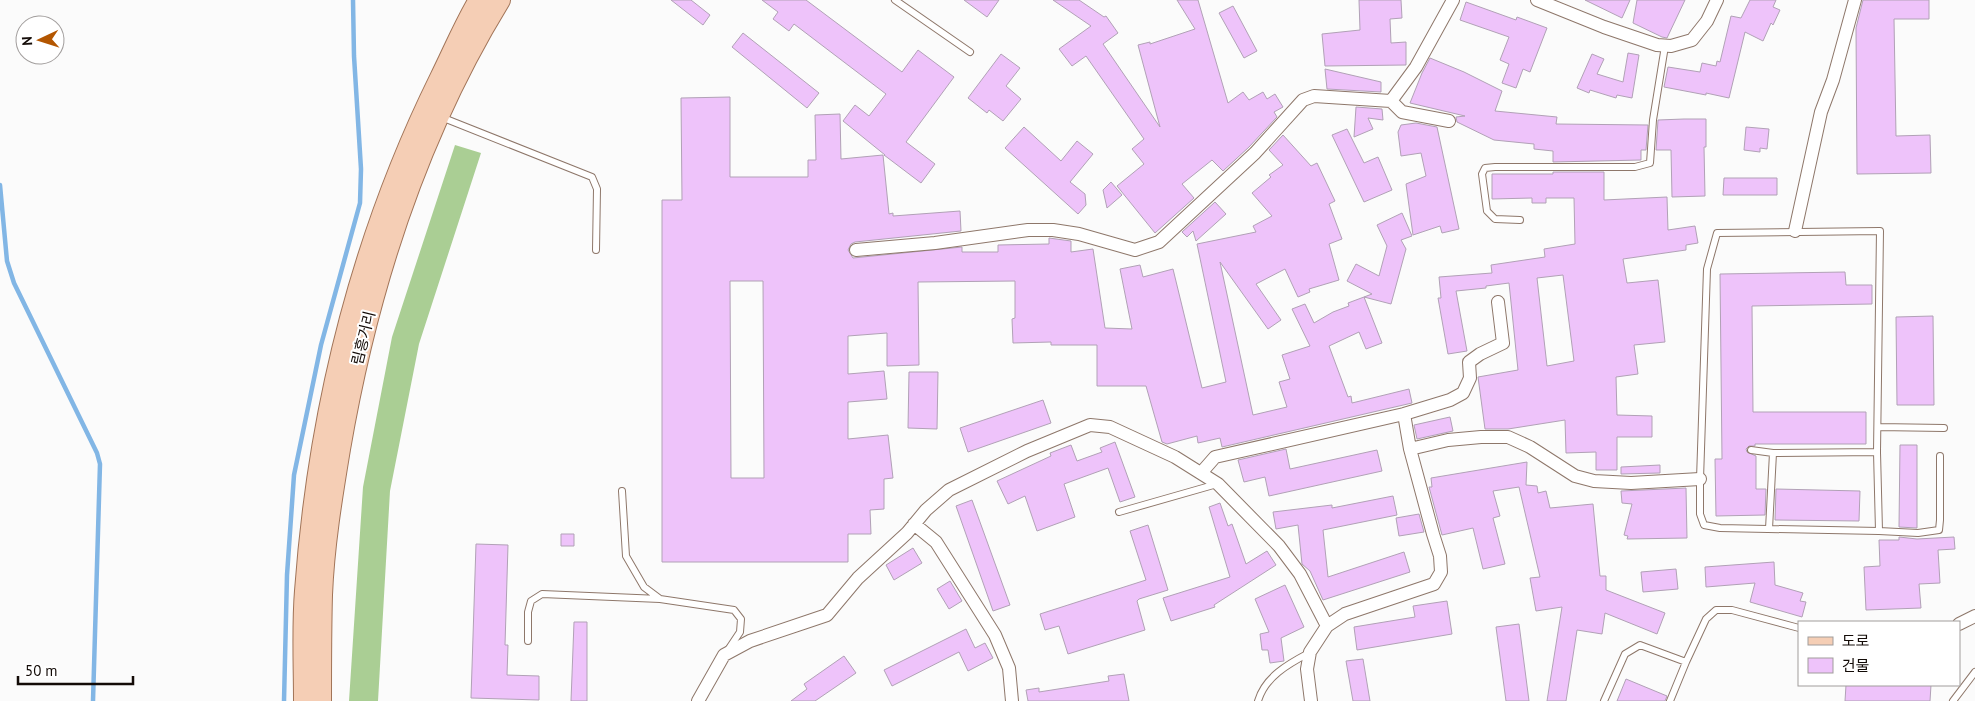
<svg xmlns="http://www.w3.org/2000/svg" width="1975" height="701" viewBox="0 0 1975 701" font-family="'PT Sans','Noto Sans KR',sans-serif">
<rect width="100%" height="100%" fill="#fbfbfb"/>
<!-- forest -->
<path fill="#aace94" d="M455,145L481,153L419,344L390,491L378,701H349L363,487L392,337Z"/>
<g fill="none" stroke-linecap="round" stroke-linejoin="round">
<!-- stream -->
<path stroke="#82b6e5" stroke-width="4.5" d="M0,185L7,261L14,283L97,453L100,464L93,701
M284,701L287,575L294,475L321,345L360,203L361,169L354,56L353,0"/>
</g>
<!-- building -->
<path fill="#eec3fa" stroke="#b1a1b6" fill-rule="evenodd" d="M671,0H691L710,15L703,25Z
M762,0H806L902,72L918,50L954,77L906,142L935,164L921,183L884,155H885L843,121L855,105L869,116L886,94L794,24L789,31L773,19L778,12Z
M964,0H999L987,17Z
M1053,0H1079L1104,17L1106,16L1118,33L1103,44L1160,127L1138,45L1150,42V44L1195,29L1177,0H1198L1228,103L1243,92L1249,100L1263,92L1267,99L1275,94L1283,107L1274,112L1277,117L1249,147L1223,171L1212,160L1182,184L1194,198L1155,233L1117,186L1144,164L1132,149L1144,139L1086,56L1072,66L1059,49L1091,26Z
M1359,0H1401L1402,18L1390,19L1391,43L1406,42V65L1325,66L1322,34L1360,30Z
M1585,0H1630L1622,18Z
M1637,0H1685L1667,38L1662,37L1633,23Z
M1750,0H1776L1773,7L1780,10L1773,25L1771,23L1763,41L1745,32L1729,98L1706,93V95L1664,87L1668,67L1700,72L1702,63L1716,66L1717,61L1720,62L1731,16L1741,18Z
M1863,0H1929V19H1894L1896,136L1930,135L1931,173L1857,174L1856,28Z
M1466,2L1516,20L1517,17L1547,28L1530,72L1523,69L1516,88L1502,83L1509,64L1500,60L1509,37L1460,20Z
M1233,6L1257,51L1244,58L1219,13Z
M743,33L819,93L807,108L732,47Z
M1628,53L1639,55L1632,98L1617,95L1616,98L1590,90L1589,93L1577,88L1592,54L1604,59L1597,74L1623,82Z
M1001,54L1020,68L1006,86L1021,99L1003,121L989,110L987,113L968,98Z
M1430,58L1464,72L1502,91L1495,111L1557,117L1556,124L1648,125L1646,150H1641V160L1553,162V151L1534,149V144L1494,140L1457,122L1456,117L1465,116L1410,103L1422,73Z
M1325,69L1381,82V92L1327,89Z
M730,97V177H808V160H816L815,115L840,114L841,159L883,155L889,214L893,213V216L960,211L961,231L855,242L851,244L848,250L853,258L962,247V252H998V245L1049,244V238L1071,241V252L1093,249L1105,328L1132,329L1120,269L1140,265L1143,277L1173,269L1202,388L1226,382L1197,244L1256,232L1253,226L1272,216L1252,193L1271,177L1269,175L1283,165L1269,150L1283,135L1311,166L1317,163L1335,201L1329,204L1342,239L1329,244L1339,280L1309,289L1310,292L1298,297L1285,269L1256,284L1281,320L1268,329L1220,262L1253,415L1287,407L1279,382L1290,379L1282,355L1310,346L1292,309L1305,304L1314,323L1333,312L1349,306L1348,303L1364,297L1382,343L1366,349L1359,332L1329,346L1348,397L1351,396L1352,403L1409,389L1412,403L1222,447L1220,438L1198,443L1197,436L1167,444L1162,442L1146,386H1097V345H1051V342L1013,343L1012,319L1015,318V281L918,282L919,365L887,366V333L848,336V374L884,371L887,399L848,402V439L888,435L893,478L884,479V509L870,510L871,534H848V562H662V200H682L681,98ZM730,281H763L764,478H731Z
M1356,107L1382,109L1383,120L1368,118L1373,129L1354,137Z
M1684,119H1706V147H1704L1705,196L1672,197L1671,150H1656L1658,120Z
M1416,123L1437,127L1459,229L1442,233L1440,226L1413,235L1406,184L1426,176L1421,153L1401,156L1398,132L1401,125Z
M1024,127L1061,161L1077,141L1093,154L1070,182L1085,194L1086,205L1078,214L1005,148Z
M1746,127L1769,129L1767,149L1760,148V152L1744,150Z
M1347,129L1364,163L1378,157L1392,190L1364,202L1332,135Z
M1553,172H1604V200L1667,197L1668,230L1695,226L1698,243L1686,245V250L1623,259L1627,283L1658,280L1665,342L1634,345L1638,374L1616,377L1617,415L1652,416V437H1617V470H1596V452L1566,453L1565,420L1508,429H1485L1478,377L1518,370L1509,283L1486,286V288L1456,291L1467,351L1448,354L1438,298H1441L1439,277L1492,273L1491,265L1545,257L1544,249L1575,244L1574,198H1546V203H1532V198L1492,199V174H1553ZM1563,275L1574,361L1547,366L1537,278Z
M1724,178H1777V195H1723Z
M1111,182L1122,195L1107,208L1103,190Z
M1215,202L1226,214L1196,241L1193,231L1187,237L1182,232Z
M1402,213L1412,236L1401,240L1406,249L1391,304L1364,297L1372,294L1347,281L1356,264L1379,276L1387,246L1377,225Z
M1845,272L1846,285H1872V304L1752,306L1753,412H1866V444H1755V446H1749L1746,449L1747,452L1756,456V489H1766L1765,515L1716,516L1715,459H1722L1720,274Z
M1933,316L1934,405H1897L1896,317Z
M909,372H938L937,429L908,428Z
M1043,400L1051,423L968,452L960,428Z
M1450,417L1453,431L1417,439L1414,425Z
M1115,442L1135,497L1120,502L1108,468L1064,484L1075,517L1037,531L1025,496L1008,504L997,481L1051,456L1050,453L1071,445L1077,461L1102,452L1100,448Z
M1900,445H1917V528L1899,527Z
M1286,449L1290,469L1377,450L1382,471L1269,496L1265,477L1244,482L1238,460Z
M1527,462L1526,485L1537,486L1538,493L1546,491L1550,508L1593,504L1600,576H1606V590L1665,613L1657,634L1605,613L1602,634L1577,630L1566,701H1547L1562,607L1536,611L1530,578L1540,577L1519,487L1493,491L1500,516L1493,518L1505,564L1483,569L1473,528L1442,535L1429,487H1432L1431,478Z
M1660,465V473L1621,474V467Z
M1686,488L1687,538L1627,539L1628,536L1624,535L1632,504L1622,503L1621,491Z
M1776,489L1860,491L1859,521L1775,520Z
M1393,496L1397,515L1323,530L1328,577L1404,552L1410,572L1323,600L1310,571L1302,564L1298,525L1276,529L1273,512L1332,505V508Z
M972,500L1010,605L993,611L956,506Z
M1220,503L1228,526L1232,524L1246,564L1267,551L1276,565L1214,605L1215,607L1171,621L1163,598L1230,577L1209,507Z
M1419,514L1424,532L1399,536L1396,518Z
M1148,525L1168,590L1139,599L1137,601L1145,630L1068,654L1059,626L1045,630L1040,614L1146,580L1130,531Z
M561,534H574V546H561Z
M1899,537L1917,539L1954,537L1955,549L1938,550L1940,583L1919,584L1921,608L1866,610L1864,567L1880,566L1879,540H1899Z
M476,544L508,545L505,645H508L507,675L539,676V700L471,698Z
M913,548L922,563L894,580L886,565Z
M1774,562L1775,585L1803,593L1800,601L1806,602L1802,617L1750,602L1755,583L1706,587L1705,567Z
M1676,569L1678,589L1643,592L1641,572Z
M950,581L962,601L949,609L937,589Z
M1285,585L1304,627L1281,638L1284,661L1270,663L1268,650H1262L1260,634L1269,632L1255,599Z
M1447,601L1452,634L1357,650L1354,627L1415,617L1413,606Z
M574,622H587V701H571Z
M1519,624L1529,701H1506L1496,627Z
M966,629L975,648L985,643L993,658L968,671L959,652L892,686L884,670Z
M844,656L856,673L815,701H791L807,689L804,684Z
M1363,659L1370,701H1353L1346,661Z
M1124,674L1129,701H1028L1026,690L1039,688V692L1109,681L1108,676Z
M1626,679L1667,696L1665,701H1617Z
M1846,685H1931L1930,701H1845Z"/>
<g fill="none" stroke-linecap="round" stroke-linejoin="round">
<!-- service casing -->
<g stroke="#8e776a" stroke-width="8">
<path id="service" d="M895,0L970,52
M441,117L592,177L597,189L596,250
M1520,220L1495,219L1487,211L1482,174L1485,168L1495,167H1635L1650,163L1653,120L1665,46
M1880,231L1877,452L1879,531L1720,528L1704,525L1700,514V479L1707,269L1717,233Z
M1878,427L1944,428
M1751,450L1773,453L1877,452
M622,491L626,556L644,587L660,599L734,610L741,619L740,632L728,650
M1119,512L1217,484
M1769,529L1773,453
M1879,531L1918,533L1939,530L1940,520V456
M528,641V612L531,601L542,594L660,599
M1258,701C1265,677 1288,664 1309,653
M1604,701L1625,654L1640,645L1686,662L1706,619L1716,610H1732L1799,628
M1670,701L1686,662
M1953,701L1975,672"/>
</g>
<!-- minor casing -->
<g stroke="#8e776a" stroke-width="14">
<path id="minor" d="M1537,0L1604,27L1657,45L1671,46L1692,40L1707,21L1717,0
M1391,101L1416,67L1453,0
M1795,231L1821,112L1833,80L1855,0
M856,250L935,243L1028,230H1053L1079,234L1135,250L1159,242L1255,153L1303,100L1314,96L1391,101L1402,112L1449,121
M1410,449L1448,440L1481,437H1508L1530,447L1575,476L1594,481L1631,483L1700,479
M1201,473L1215,457L1404,414L1450,400L1463,393L1470,378L1469,362L1480,354L1503,343L1498,302
M914,524L936,542L995,635L1009,668L1012,701
M1959,624L1975,616
M698,701L724,655L750,641L827,615L858,578L907,533L926,510L949,490L1027,451L1090,425L1110,427L1175,457L1218,484L1279,546L1300,574L1327,626
M1311,701L1307,669L1310,652L1327,626L1345,614L1434,584L1441,572L1440,556L1433,534L1410,449L1404,414"/>
</g>
<!-- primary casing -->
<g stroke="#a17458" stroke-width="22">
<path id="primary" d="M304,701C304,665 302,627 305,591C318,413 361,238 440,78C453,52 464,25 479,0
M321,701C321,666 321,630 322,595C324,546 332,497 340,449C367,292 416,137 500,0"/>
</g>
<!-- service -->
<use href="#service" stroke="#fff" stroke-width="6"/>
<!-- minor -->
<use href="#minor" stroke="#fff" stroke-width="12"/>
<!-- primary -->
<use href="#primary" stroke="#f5ceb5" stroke-width="20"/>
</g>
<g text-anchor="middle" dominant-baseline="central" stroke-width="4" stroke-linejoin="round" paint-order="stroke">
<!-- street labels -->
<g font-size="15" fill="#130b07" stroke="#fff">
<text transform="translate(363 338) rotate(-76)">림흥거리</text>
</g>
</g>
<!-- legend -->
<rect x="1798" y="621" width="162" height="65" fill="#ffffff" stroke="#a19d9c"/>
<rect x="1808" y="637" width="25" height="8" fill="#f5ceb5" stroke="#a19d9c"/>
<text x="1842" y="646" font-size="15" fill="#130b07">도로</text>
<rect x="1808" y="658" width="25" height="15" fill="#eec3fa" stroke="#a19d9c"/>
<text x="1842" y="671" font-size="15" fill="#130b07">건물</text>
<!-- north arrow -->
<g transform="translate(40 40) rotate(266)"><circle r="24" fill="#ffffff" stroke="#a19d9c"/>
<path d="M0-4L9 19L0 12L-9 19Z" fill="#b35601"/>
<text y="-8" font-size="14" font-weight="bold" text-anchor="middle" fill="#130b07">N</text>
</g>
<!-- scale -->
<path d="M18 676v8h115v-8" fill="none" stroke="#130b07" stroke-width="2.5"/>
<text x="25" y="676" font-size="15" fill="#130b07" stroke="#ffffff" stroke-width="4" paint-order="stroke">50 m</text>
</svg>
